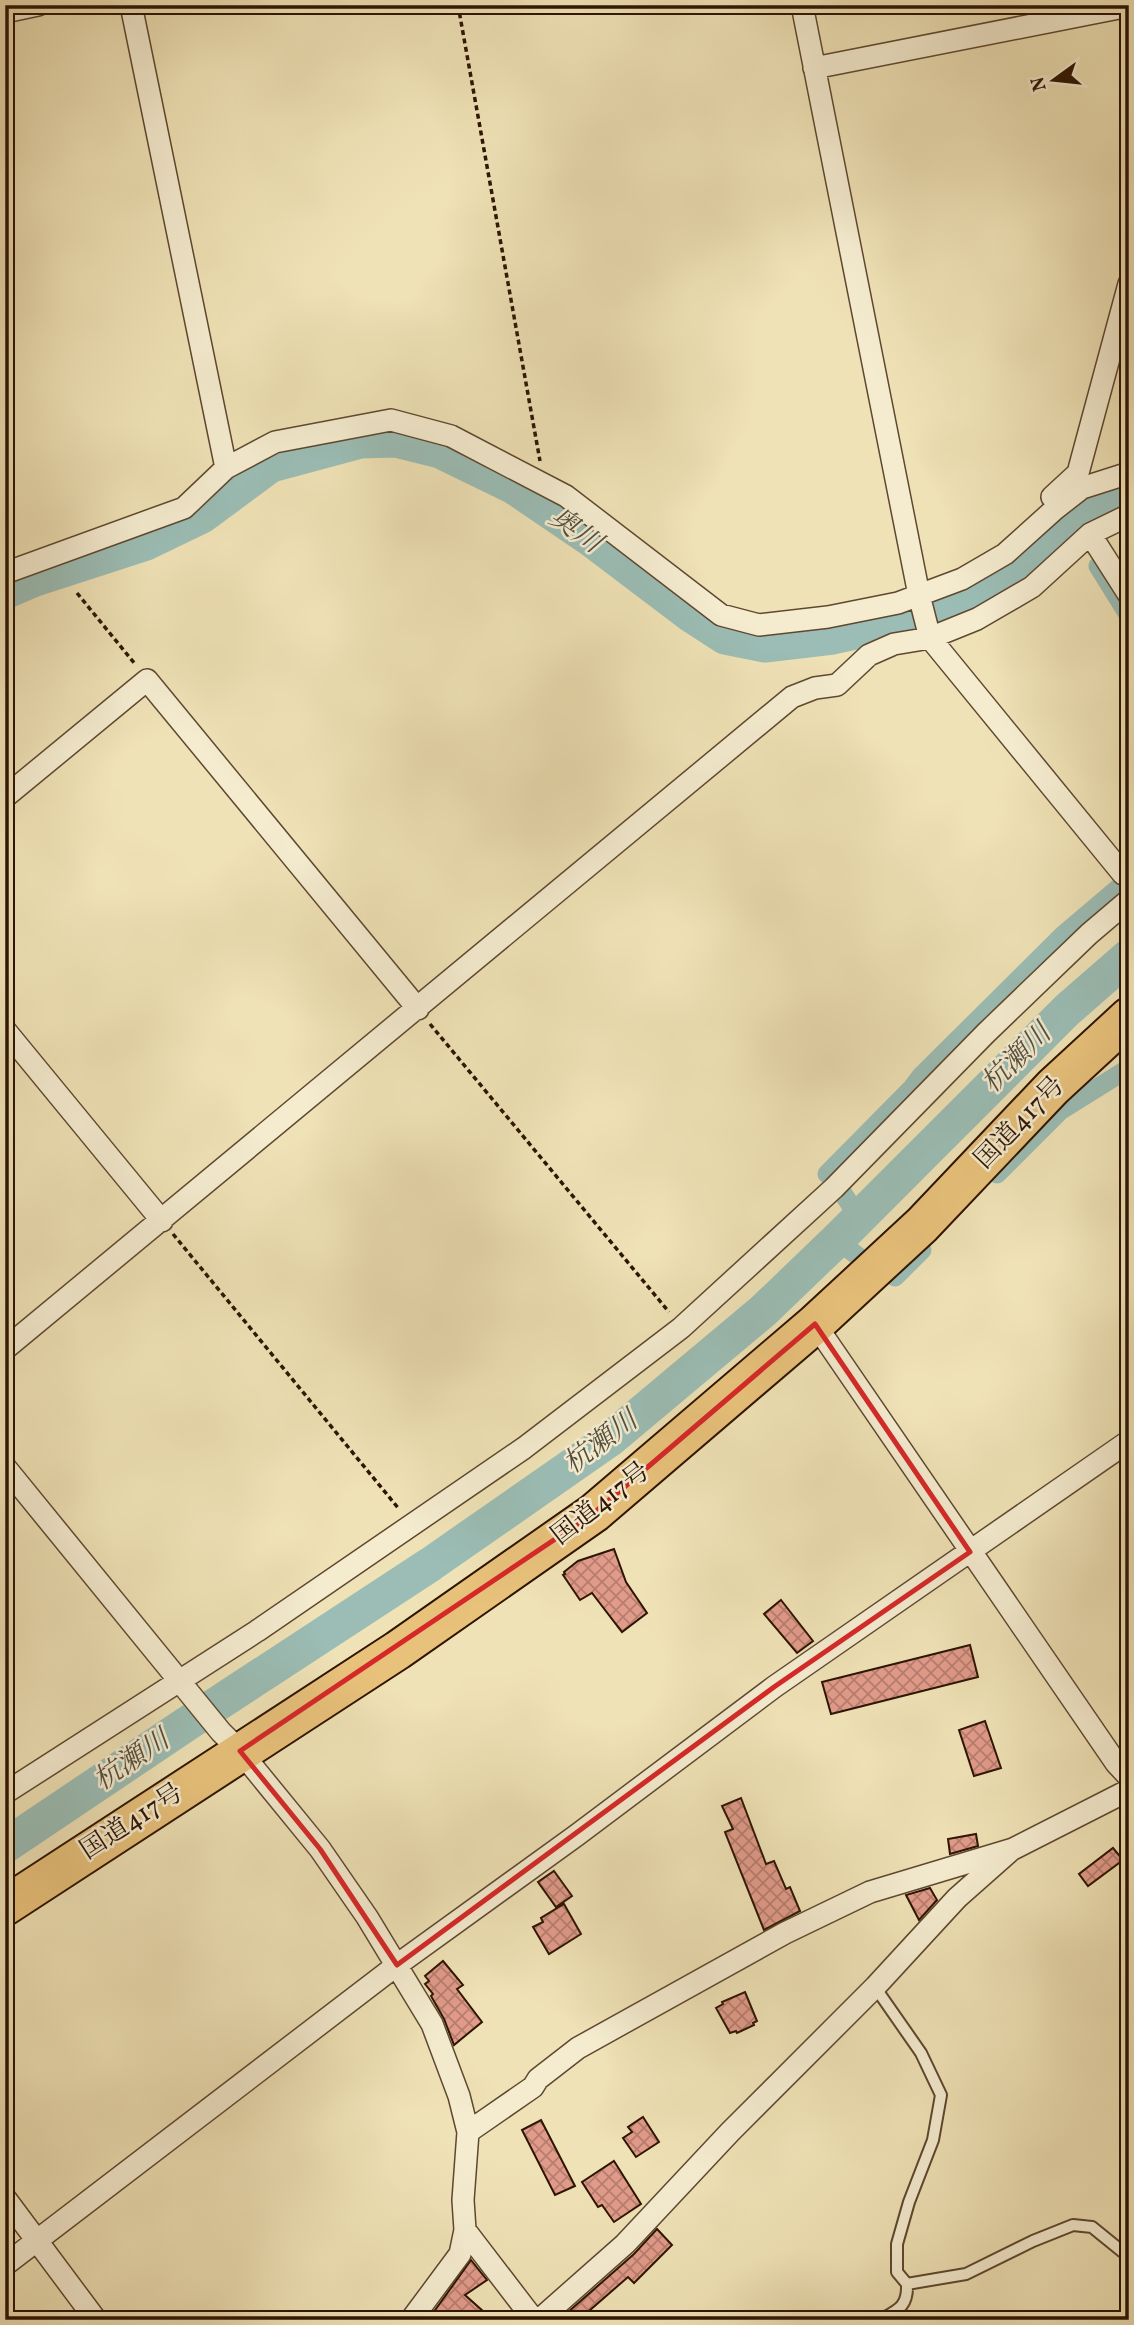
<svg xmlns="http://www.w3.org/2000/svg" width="1134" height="2325" viewBox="0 0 1134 2325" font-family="Vollkorn,'Noto Serif JP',serif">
<defs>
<pattern id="building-cross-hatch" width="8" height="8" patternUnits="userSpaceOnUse" patternTransform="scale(1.75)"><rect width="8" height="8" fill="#e19b8a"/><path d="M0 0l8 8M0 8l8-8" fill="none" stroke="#b77d6f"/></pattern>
</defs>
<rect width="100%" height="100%" fill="#efe2b6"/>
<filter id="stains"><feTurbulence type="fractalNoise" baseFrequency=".00286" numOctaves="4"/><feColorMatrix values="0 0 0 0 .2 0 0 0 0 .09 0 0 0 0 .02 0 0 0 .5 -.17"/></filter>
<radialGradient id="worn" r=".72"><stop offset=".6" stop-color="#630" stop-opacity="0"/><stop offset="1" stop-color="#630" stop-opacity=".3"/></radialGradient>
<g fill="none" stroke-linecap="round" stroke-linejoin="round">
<!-- canal -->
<path stroke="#9bbdb5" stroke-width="19" d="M1098,566L1129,616
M827,1174L912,1088L921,1076L1063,935L1129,879
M997,1174L1060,1111L1129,1068
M842,1192L859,1218
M837,1240L859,1257
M895,1277L922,1250"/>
<!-- river -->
<path stroke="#9bbdb5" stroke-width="35" d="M5,592L35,579L146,543L202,516L271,465L360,441L396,440L440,451L514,487L592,540L691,615L725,637L765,645L833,637L917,619L971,603L1035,561L1097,508L1129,492
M5,1846L185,1725L431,1564L609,1440L763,1311L837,1240L1067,1010L1129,956"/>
</g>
<!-- building -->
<path fill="url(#building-cross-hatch)" stroke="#2d1403" stroke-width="2" d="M614,1549L626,1582L647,1613L622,1632L592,1593L580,1600L563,1575L565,1574L564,1572L578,1561Z
M781,1600L813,1641L797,1653L764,1614Z
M970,1645L978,1677L831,1714L822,1682Z
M985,1721L1001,1768L974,1776L959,1730Z
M741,1798L766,1864L774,1861L786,1889L790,1887L800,1911L764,1930L725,1832L733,1829L722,1806Z
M976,1834L978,1846L950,1854L948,1839Z
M1113,1848L1123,1860L1088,1886L1079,1874Z
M554,1871L572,1896L556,1907L538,1882Z
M930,1888L937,1900L919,1920L906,1895Z
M564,1904L581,1934L549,1954L533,1927L543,1922L541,1918Z
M443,1961L463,1985L457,1989L482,2022L454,2045L444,2019L431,1996L433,1994L425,1984L429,1981L425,1976Z
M745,1992L757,2021L753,2023L754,2025L737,2033L736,2031L730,2033L716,2008L723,2004L722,2002Z
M643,2117L659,2142L636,2157L623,2138L632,2132L628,2127Z
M541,2120L575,2186L555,2195L522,2130Z
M614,2161L641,2204L614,2222L602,2205L598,2207L582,2182Z
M657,2229L672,2245L634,2283L628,2277L589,2311L595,2320H559L634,2254Z
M471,2260L487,2280L465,2295L493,2320H439L433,2313Z"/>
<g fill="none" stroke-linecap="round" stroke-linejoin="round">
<!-- lane casing -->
<g stroke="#5e4830" stroke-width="14">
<path id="lane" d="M875,1987L921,2053L941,2095L933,2140L909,2202L897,2244V2272L907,2284L966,2274L1033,2241L1073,2225L1092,2227L1129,2257
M880,2320C898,2310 908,2307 907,2284"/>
</g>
<!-- street casing -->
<g stroke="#5e4830" stroke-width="24">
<path id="street" d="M802,5L919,595L930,638L1123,874
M5,12L38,5
M814,68L1129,6
M226,468L275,442L391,420L451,436L566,496L721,615L759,625L828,617L898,603L962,579L1005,554L1055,509L1082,488L1129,473
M1052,497L1078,473L1129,284
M1090,534L1129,595
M5,573L184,508L226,468L131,5
M5,797L147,680L418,1009
M5,1030L162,1221
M815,1324L1116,1763L1129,1777
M5,1349L792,697L815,688L837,685L869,655L894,644L930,638L977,619L1032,587L1090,534L1129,515
M5,1467L221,1732L240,1751L320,1849L367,1917L432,2024L459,2096L468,2132L463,2200L465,2230L460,2254L411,2320
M5,1793L257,1631L524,1448L681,1328L834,1188L986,1033L1089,934L1129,900
M468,2132L533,2087L538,2079L578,2048L785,1933L870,1892L1013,1849L1129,1790
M5,2198L96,2320
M465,2230L534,2320
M5,2265L397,1965L577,1835L774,1687L1129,1441
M539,2320L625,2244L730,2132L875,1987L957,1898L1009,1852"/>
</g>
<!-- highway casing -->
<g stroke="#2d1403" stroke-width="42">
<path id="highway" d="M5,1906L398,1650L594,1513L815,1324L922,1225L1053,1087L1129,1017"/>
</g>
<!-- path -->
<path stroke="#2d1403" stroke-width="3.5" stroke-dasharray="5 3.5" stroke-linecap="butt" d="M458,5L540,461
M77,593L135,664
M430,1024L669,1312
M173,1234L399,1509"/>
<!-- lane -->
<use href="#lane" stroke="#f5ecd0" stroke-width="10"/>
<!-- street -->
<use href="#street" stroke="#f5ecd0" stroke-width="21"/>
<!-- highway -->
<use href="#highway" stroke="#e8c17b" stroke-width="38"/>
</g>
<!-- marked area -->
<path fill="none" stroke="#d62828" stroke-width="5" stroke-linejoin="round" d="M815,1324L970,1552L774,1687L397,1965L320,1849L240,1751L594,1513Z"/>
<g text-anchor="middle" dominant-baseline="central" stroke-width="5" stroke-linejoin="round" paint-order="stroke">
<!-- street labels -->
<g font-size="26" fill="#2d1403" stroke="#f5ecd0">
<text transform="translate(1020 1123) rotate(-46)">国道417号</text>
<text transform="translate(601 1504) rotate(-38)">国道417号</text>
<text transform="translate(132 1822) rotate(-33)">国道417号</text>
</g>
<!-- water labels -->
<g font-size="28" font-style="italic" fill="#544f41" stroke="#f5ecd0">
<text transform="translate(575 531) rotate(35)">奥川</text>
<text transform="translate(1017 1059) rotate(-45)">杭瀬川</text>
<text transform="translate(601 1443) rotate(-37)">杭瀬川</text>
<text transform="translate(132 1761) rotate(-34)">杭瀬川</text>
</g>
</g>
<!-- margin -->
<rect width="1134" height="2325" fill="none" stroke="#efe2b6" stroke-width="28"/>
<rect x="7" y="7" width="1120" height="2311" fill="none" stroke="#2d1403" stroke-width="3.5"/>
<rect x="14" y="14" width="1106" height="2297" fill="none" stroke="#2d1403" stroke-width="2"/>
<!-- north arrow -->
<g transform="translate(1054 80) rotate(255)" stroke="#f5ecd0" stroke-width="5" paint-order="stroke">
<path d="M0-5L12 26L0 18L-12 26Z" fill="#2d1403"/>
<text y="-10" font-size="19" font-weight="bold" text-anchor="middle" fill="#2d1403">N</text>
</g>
<rect width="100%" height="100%" filter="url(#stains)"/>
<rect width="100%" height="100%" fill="url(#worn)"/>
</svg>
